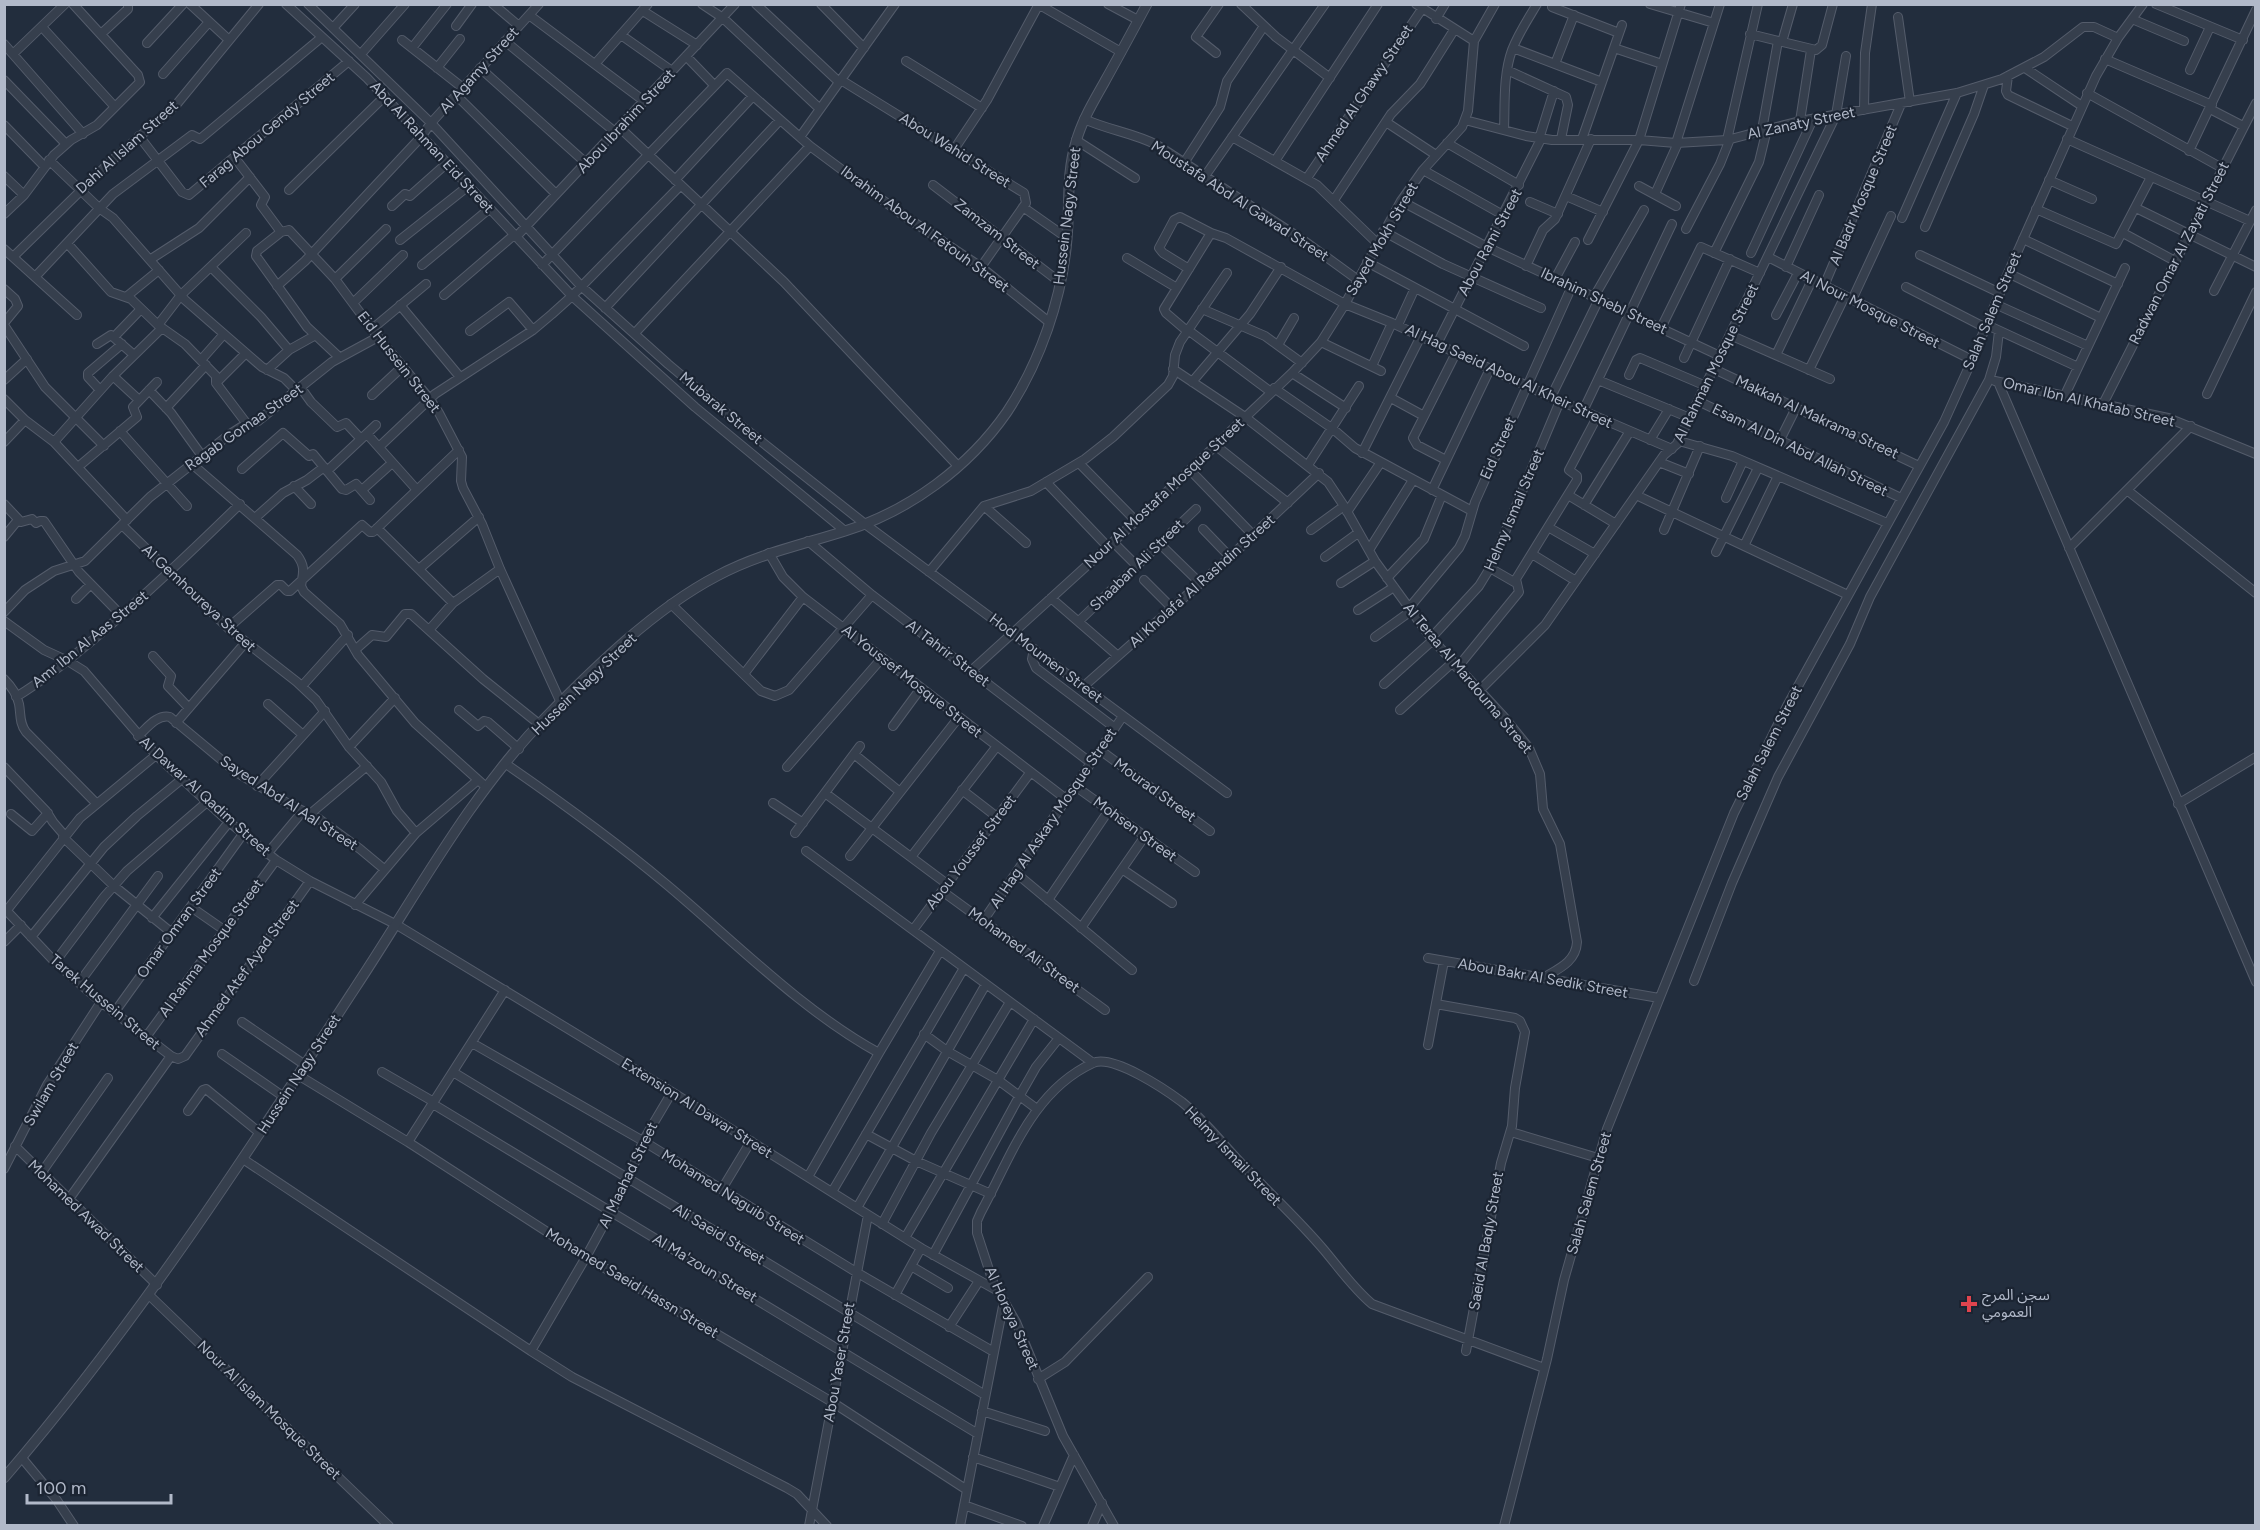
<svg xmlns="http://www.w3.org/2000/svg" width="2260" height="1530" viewBox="0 0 2260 1530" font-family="Figtree,'Noto Sans Arabic',sans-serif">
<rect width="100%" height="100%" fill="#222d3d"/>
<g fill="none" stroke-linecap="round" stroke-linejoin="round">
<!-- minor casing -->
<g stroke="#545c6b" stroke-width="10">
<path id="minor" d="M190,4L229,40
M286,4L367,78L572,296L695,407L845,531
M308,4L431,123L581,286L668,364L748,431L865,524L1227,793
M493,4L519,26
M702,4L723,18L820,109
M756,4L839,82
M821,4L864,48
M1038,4L1121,52
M1108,4L1138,20
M1241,4L1276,37L1330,78
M1416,4L1474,41
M1650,4L1714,23
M2156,4L2243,40
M1552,7L1619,33
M643,11L697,45
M529,15L644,101
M1898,17L1910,102
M1436,19L1445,4
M2132,19L2184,41
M456,26L472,4
M42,27L115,107
M333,28L355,4
M101,34L128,9V4
M1750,34L1816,50L1822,45L1833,4
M621,35L672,71
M402,40L463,88
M505,41L615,132
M1782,42L1793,4
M147,43L183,4
M4,44L83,134
M412,48L447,4
M1513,48L1602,82
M1614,48L1662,64
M1216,53L1196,37L1219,4
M13,54L65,4
M361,54L405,4
M686,56L714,85
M2105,59L2212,105
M906,61L982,108
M595,64L648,4
M1555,64L1574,15
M437,68L460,39
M480,68L586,163
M2025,68L2082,106
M1507,70L1566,97L1568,105L1561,139
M2190,70L2210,27
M163,74L209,22
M2008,76L2006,91L2008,95L2072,126
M4,80L66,144
M841,80L1024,193L1026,203L981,267
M2087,93L2222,168
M456,95L556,194
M2210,109L2243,126
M1864,110L1865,53L1872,4
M1084,119C1108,130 1134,133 1157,145L1303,240L1358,280
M1465,120L1526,136L1552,140H1639L1676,143L1727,140L1800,121L1957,93L2002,79L2044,57L2083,27H2094L2118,38
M1800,121L1811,50
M1386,122L1436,155
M4,125L45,167
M619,127L784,282L958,466
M1504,130C1505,104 1503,75 1512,50C1518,34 1528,19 1537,4
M1762,130L1778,41
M139,136L182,192L189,195L349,61
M800,137L895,4
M1232,137L1317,185L1377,243
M1539,139L1554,91
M1582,139L1622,25
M2067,139L2250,221
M1076,140L1135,178
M1727,140L1758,4
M1447,143L1519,185
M1676,143L1720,4
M955,148L987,100L1039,4
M2189,151L2256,10
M235,158L265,197L261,205L281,232L289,230L335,279L378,337L429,398L439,413L462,457L461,481L463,488L482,524L500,569L561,703
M49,160L99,208L113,218L185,300L262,367L284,378L297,391
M1275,161L1378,4
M1184,163L1220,107L1227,81L1264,26
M1423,170L1503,215
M4,176L24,195
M1205,176L1325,4
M1307,178L1422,9
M675,180L753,96
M2049,180L2092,199
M933,185L1061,283
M1639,186L1676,206
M289,190L385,96
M1655,194L1678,143
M1566,196L1603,212
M1334,200L1391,114L1420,84L1454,30
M1401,201L1487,247L1720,356
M1530,202L1558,214
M392,206L405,194L410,196L446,164
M1023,207L1067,238
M2136,208L2256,267
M2036,209L2116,244L2151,177
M4,214L24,195L54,155L71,140L97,125L140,82L138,75L73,4
M1902,218L1957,93
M1925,227L1974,114L1984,85
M1686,229L1720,164L1730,139
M1383,231L1443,264L1541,308
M281,232L257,251L256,256L307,327L339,357
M2123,233L2175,261
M516,237L735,4
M2023,239L2118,284
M400,240L467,187
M1588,240L1639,140L1681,4
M67,243L111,292L131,299L158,325L185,344L216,376V383L247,424
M4,249L77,315
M1714,253L1759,162L1767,129
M1751,253L1813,119
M1920,255L2000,293
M13,257L109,163L176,105L259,4
M1768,257L1972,360
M1127,258L1177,288
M151,259L199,228L250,177
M1367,262L1524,346
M422,265L489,209
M542,265L727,73L810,146L900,213L981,267L1049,322
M1526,266L1543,230L1555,219L1591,139
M211,267L261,317L289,350
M1786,267L1819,195
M1189,269L1163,253L1159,248L1174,220L1180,217L1211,233L1226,238L1345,304L1392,323L1551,397L1672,449
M2008,273L2101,318
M35,277L113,194L192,135L200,139L322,37
M335,279L386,229
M1555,279L1575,242
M277,286L305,261L421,137L431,123L539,4
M1824,286L1901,104
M1906,287L1986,328
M4,289L15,299L18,306L4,323
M2214,291L2256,210
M444,295L514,235
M126,297L159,270
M1594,297L1644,210
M1852,300L1891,216
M353,303L403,255
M1995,304L2088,346
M400,305L460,377
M605,308L780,120
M1202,309L1265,336L1302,363
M1776,315L1798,273
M4,325L45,387L104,446
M158,325L181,295L246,233
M1398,325L1415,288
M1987,325L2078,367
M1661,328L1701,247L1760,273
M372,329L426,284
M1188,330L1271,392
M470,331L509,302L533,330
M1187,331L1166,313L1164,309L1211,233
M635,333L810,146
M1730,335L1830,379
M114,337L141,309
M1321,342L1381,371
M97,344L111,335L134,355
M1437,344L1541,139
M1278,345L1294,318
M1776,355L1812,280
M1684,358L1730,259
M201,360L224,334
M1372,366L1392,323
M1173,369L1245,417L1328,482L1344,506L1375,561L1431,638L1504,717L1529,748L1540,774L1543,809L1560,844L1577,942C1576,962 1558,969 1543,978
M1714,369L1919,466
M267,370L289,350L314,336
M1809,370L1845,296
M1292,373L1346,408
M1629,375L1636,360L1640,358L1706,386
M113,376L139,400
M4,380L27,359
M1598,380L1690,418
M1995,381L2168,418L2256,454
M1192,382L1250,314L1281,267
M1998,382L2256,982
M216,383L246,353
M301,388L311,402L337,427L346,423L361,439
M1274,388L1333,429L1355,448L1472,511
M100,390L88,377V373L122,344
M149,390L171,413L202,456
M2207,394L2256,292
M372,395L402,367
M1551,397L1599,299
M2064,397L2125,268
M1391,398L1424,416
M4,399L25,420L54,442L127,520
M1698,401L1901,498
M2103,404L2256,103
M166,408L206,365
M1583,411L1672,224
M120,431L187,506
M367,434L417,490
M1650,440L1669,409
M1780,440L1796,408
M1679,441L1732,456L1887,523
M4,442L25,420
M54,442L113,376L162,328
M1215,445L1288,503
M379,447L435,394L533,330L552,314L572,296L681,185
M1362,453L1421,336
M1446,460L1417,445L1413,438L1456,353
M1659,462L1689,474
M1079,463L1136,521
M192,464L297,555C306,567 303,573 301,586L304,592L340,624L358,655L415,723L486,787
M1308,465L1359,386
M78,467L137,417L133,407L157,382
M242,469L283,433L309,456L313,454L342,489L346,490L356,484L370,500
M1190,470L1253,535
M327,471L376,425
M1046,482L1108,547
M294,486L311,504
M362,490L392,463
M1432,490L1490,369
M2127,490L2256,593
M1568,495L1616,524
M1636,495L1848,595
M1726,498L1743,461
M4,504L21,522L32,519L36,523L40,521H44L79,572L121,615
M1584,505L1630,431
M984,506L1026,543
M1347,512L1381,462
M255,518L283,493L307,480L324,467
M122,525L228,628L297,682L316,700L349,747L381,782L397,811L416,833
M1548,527L1595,554
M377,528L453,603
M1203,529L1230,557
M1311,530L1344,506
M1664,530L1700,446
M4,537L18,520
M808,541L872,595L1091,763
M1113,542L1137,566
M1160,544L1200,583
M1744,546L1778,476
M2069,548L2191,426
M1369,550L1413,480
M1716,552L1758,468
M769,553L783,577L803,597L1066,799
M1532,554L1576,581
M1325,557L1358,533
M1490,568L1516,583
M419,569L479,517
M929,572L984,506L1031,491L1085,459L1113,437L1168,385L1173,376L1175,355L1180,342L1227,273
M1387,578L1424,539L1442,495
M1144,580L1172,608
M1341,583L1375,561
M1051,598L1118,656
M76,599L90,585
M671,604L761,691L775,696L789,690L872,595
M1409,608L1459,548L1465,536L1475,502L1572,286
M1358,610L1394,587
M4,612L25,590L54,571L85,561L150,497L230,434L241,427L258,421L332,362L378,337
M4,621L44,650L68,661L84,671L156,755L229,822L276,860L310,881L397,925L672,1092L921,1248L998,1291
M1079,621L1196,509
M228,628L277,585H281L287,591H290L362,525L370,532H373L459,450
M429,630L453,603L500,569
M1375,637L1411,611
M1431,638L1479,586L1490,568L1560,401
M1034,649L1032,659L1036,668L1115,728
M355,650L372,635L386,637L405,614H411L483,679L539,724
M153,656L171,676L168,686L189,708
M1457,668L1519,592L1516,579L1577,480V476L1569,470L1597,417
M972,670L1136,521L1292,373L1321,342L1345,304L1401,201L1423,170L1462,127L1468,111L1474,41L1495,4
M744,674L803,597
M4,679C11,686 17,694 19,704C21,714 19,723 26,732L96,803
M1384,684L1433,640
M302,686L348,635
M1084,686L1230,557L1319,473
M1479,691L1545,625L1664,455L1677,444L1836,115L1846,56
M16,697C47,678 74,656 101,633C149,592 195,548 240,504
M268,704L303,735
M459,710L478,726L484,721L488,722L519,749
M1400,710L1452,663
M176,723L245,643
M893,726L921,688
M138,736C147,728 157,714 170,717L236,772L287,803L319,819L360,849L384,869
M349,747L395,698
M1100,750L1210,831
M854,754L900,792
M506,764C561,802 615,841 666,884C733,940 802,1011 879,1053
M4,767L46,811L53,822L65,836
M787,767L882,658
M257,786L325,711
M1075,786L1195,872
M962,790L997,817
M825,793L947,884
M773,803L803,823
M2178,804L2256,757
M11,814L32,831L48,813
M310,814L367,766
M795,833L860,746
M63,837L114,886L172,933
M806,851L1093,1063
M267,854L303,811
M850,856L959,717
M911,857L997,746
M1122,869L1172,903
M1016,873L1132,970
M942,891L1105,1010
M1048,900L1109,810
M355,905L416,833L478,780
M191,907L224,930
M4,908L55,962L101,1002L171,1056L178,1059L185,1056L310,881
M7,910L80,818L156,755
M152,918L229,822
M983,921L1123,716
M1081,928L1145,836
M913,930L1030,773
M31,937L104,847L137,816L182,779
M4,942L21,925
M1428,958L1659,998
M55,962L104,897L127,871L207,802
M1694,981L1732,883L1778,777L1850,644L1870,597L1989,380L1996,357L1999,331
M79,983L158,876
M1436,1004L1515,1018L1520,1021L1525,1032L1515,1088L1512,1126L1501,1163L1466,1351
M114,1013L243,834
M242,1022L305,1065
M924,1034L947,1051L998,1080L1037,1109
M146,1037L276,860
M472,1043L643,1141L856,1272L994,1352
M1428,1045L1444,961
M222,1054L284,1097
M382,1072L434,1102
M453,1072L985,1395
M298,1075L408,1142L586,1257L832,1402L967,1490
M433,1104L978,1434
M188,1111L203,1090L206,1089L260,1133
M1511,1132L1598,1158
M866,1134L916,1161L991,1194
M408,1142L505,990
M15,1146L157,1285
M243,1159L531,1351L572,1377L787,1488L797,1494L827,1526
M4,1169L47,1085L101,1002
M42,1172L108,1078
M808,1177L879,1053L940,951
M722,1189L751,1141
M832,1192L964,968
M69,1199L171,1056
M857,1208L986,984
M882,1224L931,1133L1010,1002
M905,1238L1034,1019
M933,1255L1020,1095L1036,1067L1059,1038
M911,1266L948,1288
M149,1295L389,1526
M895,1295L921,1248
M949,1327L979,1281
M531,1351L586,1257L628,1180L643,1141L672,1092
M1038,1379L1065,1362L1148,1277
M982,1411L1045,1431
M973,1457L1060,1487
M22,1458L56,1499L74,1526
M964,1505L1022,1526
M809,1526L868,1215
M960,1526L1004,1301
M1043,1526L1074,1455
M1092,1526L1102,1503
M1114,1526L1063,1436L1016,1322L993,1282L977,1233V1221L981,1212C1011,1157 1032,1091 1093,1063C1113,1054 1166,1090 1182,1102C1203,1119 1221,1142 1239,1161C1267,1191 1298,1219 1324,1250C1340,1269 1353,1288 1372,1304L1544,1368
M1504,1526L1547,1359L1564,1280L1607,1129L1734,813L1787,706L1944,422L1972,360L2008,273L2096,76L2118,38L2143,4"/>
</g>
<!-- tertiary casing -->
<g stroke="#545c6b" stroke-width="11">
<path id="tertiary" d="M4,1478C136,1325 245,1157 355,988C416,896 468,797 545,718C595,667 654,609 717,576C758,554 801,545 845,531C909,511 969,467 1007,412C1040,362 1062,299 1067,239C1070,206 1066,174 1076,142C1082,120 1094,101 1105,81C1119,56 1133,30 1147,4"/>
</g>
<!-- minor -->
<use href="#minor" stroke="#363f4d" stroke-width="8"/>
<!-- tertiary -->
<use href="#tertiary" stroke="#363f4d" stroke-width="9"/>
</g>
<!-- markers -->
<path fill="#e0444e" stroke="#1b2432" stroke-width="2" d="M1966 1295h6v6h6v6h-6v6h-6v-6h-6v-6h6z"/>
<g text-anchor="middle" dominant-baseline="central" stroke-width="4.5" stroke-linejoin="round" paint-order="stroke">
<!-- street labels -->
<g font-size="15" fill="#b1b9c9" stroke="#1b2432">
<text transform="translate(479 70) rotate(-48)">Al Agamy Street</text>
<text transform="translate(1364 93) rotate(-56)">Ahmed Al Ghawy Street</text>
<text transform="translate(626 121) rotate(-47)">Abou Ibrahim Street</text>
<text transform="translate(1801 123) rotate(-12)">Al Zanaty Street</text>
<text transform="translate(267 130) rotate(-40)">Farag Abou Gendy Street</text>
<text transform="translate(127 147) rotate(-42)">Dahi Al Islam Street</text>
<text transform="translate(432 147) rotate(47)">Abd Al Rahman Eid Street</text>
<text transform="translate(955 150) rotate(32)">Abou Wahid Street</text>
<text transform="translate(1863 195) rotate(-67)">Al Badr Mosque Street</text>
<text transform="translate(1240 201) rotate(33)">Moustafa Abd Al Gawad Street</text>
<text transform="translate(1067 216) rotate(-83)">Hussein Nagy Street</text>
<text transform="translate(925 229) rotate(36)">Ibrahim Abou Al Fetouh Street</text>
<text transform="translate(997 234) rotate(38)">Zamzam Street</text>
<text transform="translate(1382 239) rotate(-60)">Sayed Mokh Street</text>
<text transform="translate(1490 242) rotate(-62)">Abou Rami Street</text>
<text transform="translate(2179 253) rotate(-63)">Radwan Omar Al Zayati Street</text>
<text transform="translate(1604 301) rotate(25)">Ibrahim Shebl Street</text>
<text transform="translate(1870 309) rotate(27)">Al Nour Mosque Street</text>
<text transform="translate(1992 311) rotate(-67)">Salah Salem Street</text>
<text transform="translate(399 362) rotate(52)">Eid Hussein Street</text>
<text transform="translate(1716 363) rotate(-64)">Al Rahman Mosque Street</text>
<text transform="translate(1509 376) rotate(25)">Al Hag Saeid Abou Al Kheir Street</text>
<text transform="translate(2089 402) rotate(13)">Omar Ibn Al Khatab Street</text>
<text transform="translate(721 408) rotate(40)">Mubarak Street</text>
<text transform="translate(1817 417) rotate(25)">Makkah Al Makrama Street</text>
<text transform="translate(244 427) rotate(-35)">Ragab Gomaa Street</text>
<text transform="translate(1498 448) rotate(-66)">Eid Street</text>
<text transform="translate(1800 450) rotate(26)">Esam Al Din Abd Allah Street</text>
<text transform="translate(1164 493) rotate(-43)">Nour Al Mostafa Mosque Street</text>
<text transform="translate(1514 510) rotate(-67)">Helmy Ismail Street</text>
<text transform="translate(1137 565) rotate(-44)">Shaaban Ali Street</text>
<text transform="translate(1202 581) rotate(-42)">Al Kholafa' Al Rashdin Street</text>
<text transform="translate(199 598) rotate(43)">Al Gemhoureya Street</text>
<text transform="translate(90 639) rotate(-39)">Amr Ibn Al Aas Street</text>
<text transform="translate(948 653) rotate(37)">Al Tahrir Street</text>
<text transform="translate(1046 658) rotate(37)">Hod Moumen Street</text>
<text transform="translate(1468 678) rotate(50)">Al Teraa Al Mardouma Street</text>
<text transform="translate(912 681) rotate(38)">Al Youssef Mosque Street</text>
<text transform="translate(584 684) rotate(-44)">Hussein Nagy Street</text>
<text transform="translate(1769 743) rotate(-63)">Salah Salem Street</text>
<text transform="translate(1155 790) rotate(36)">Mourad Street</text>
<text transform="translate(205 796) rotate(42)">Al Dawar Al Qadim Street</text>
<text transform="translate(289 803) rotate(33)">Sayed Abd Al Aal Street</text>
<text transform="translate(1053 818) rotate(-56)">Al Hag Al Askary Mosque Street</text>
<text transform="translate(1135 829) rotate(36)">Mohsen Street</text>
<text transform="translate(971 852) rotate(-53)">Abou Youssef Street</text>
<text transform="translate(179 923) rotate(-54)">Omar Omran Street</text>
<text transform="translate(211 948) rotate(-54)">Al Rahma Mosque Street</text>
<text transform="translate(1024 950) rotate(36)">Mohamed Ali Street</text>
<text transform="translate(247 968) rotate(-54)">Ahmed Atef Ayad Street</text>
<text transform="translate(1543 978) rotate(10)">Abou Bakr Al Sedik Street</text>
<text transform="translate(105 1002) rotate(40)">Tarek Hussein Street</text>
<text transform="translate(299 1074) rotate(-57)">Hussein Nagy Street</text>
<text transform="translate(51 1084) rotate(-60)">Swilam Street</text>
<text transform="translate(697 1108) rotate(32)">Extension Al Dawar Street</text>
<text transform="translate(1233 1156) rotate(46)">Helmy Ismail Street</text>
<text transform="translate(628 1175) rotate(-64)">Al Maahad Street</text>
<text transform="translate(1589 1193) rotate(-74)">Salah Salem Street</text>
<text transform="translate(733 1197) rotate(32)">Mohamed Naguib Street</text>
<text transform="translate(86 1216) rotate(44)">Mohamed Awad Street</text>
<text transform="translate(719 1234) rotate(31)">Ali Saeid Street</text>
<text transform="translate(1486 1241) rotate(-80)">Saeid Al Baqly Street</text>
<text transform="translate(705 1268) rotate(31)">Al Ma'zoun Street</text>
<text transform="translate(632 1283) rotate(31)">Mohamed Saeid Hassn Street</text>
<text transform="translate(1012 1318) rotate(66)">Al Horeya Street</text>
<text transform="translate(839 1362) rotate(-80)">Abou Yaser Street</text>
<text transform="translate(269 1410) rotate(44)">Nour Al Islam Mosque Street</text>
</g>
<!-- poi labels -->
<g font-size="15" fill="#b1b9c9" stroke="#1b2432" text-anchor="start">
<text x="1982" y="1295">سجن المرج<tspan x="1982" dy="17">العمومي</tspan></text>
</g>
</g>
<!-- border -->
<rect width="2260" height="1530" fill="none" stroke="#b1b9c9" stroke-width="12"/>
<!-- scale -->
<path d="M27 1494v9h144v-9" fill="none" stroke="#b1b9c9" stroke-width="3"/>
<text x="36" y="1494" font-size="18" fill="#b1b9c9" stroke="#1b2432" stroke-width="4.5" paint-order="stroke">100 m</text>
</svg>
